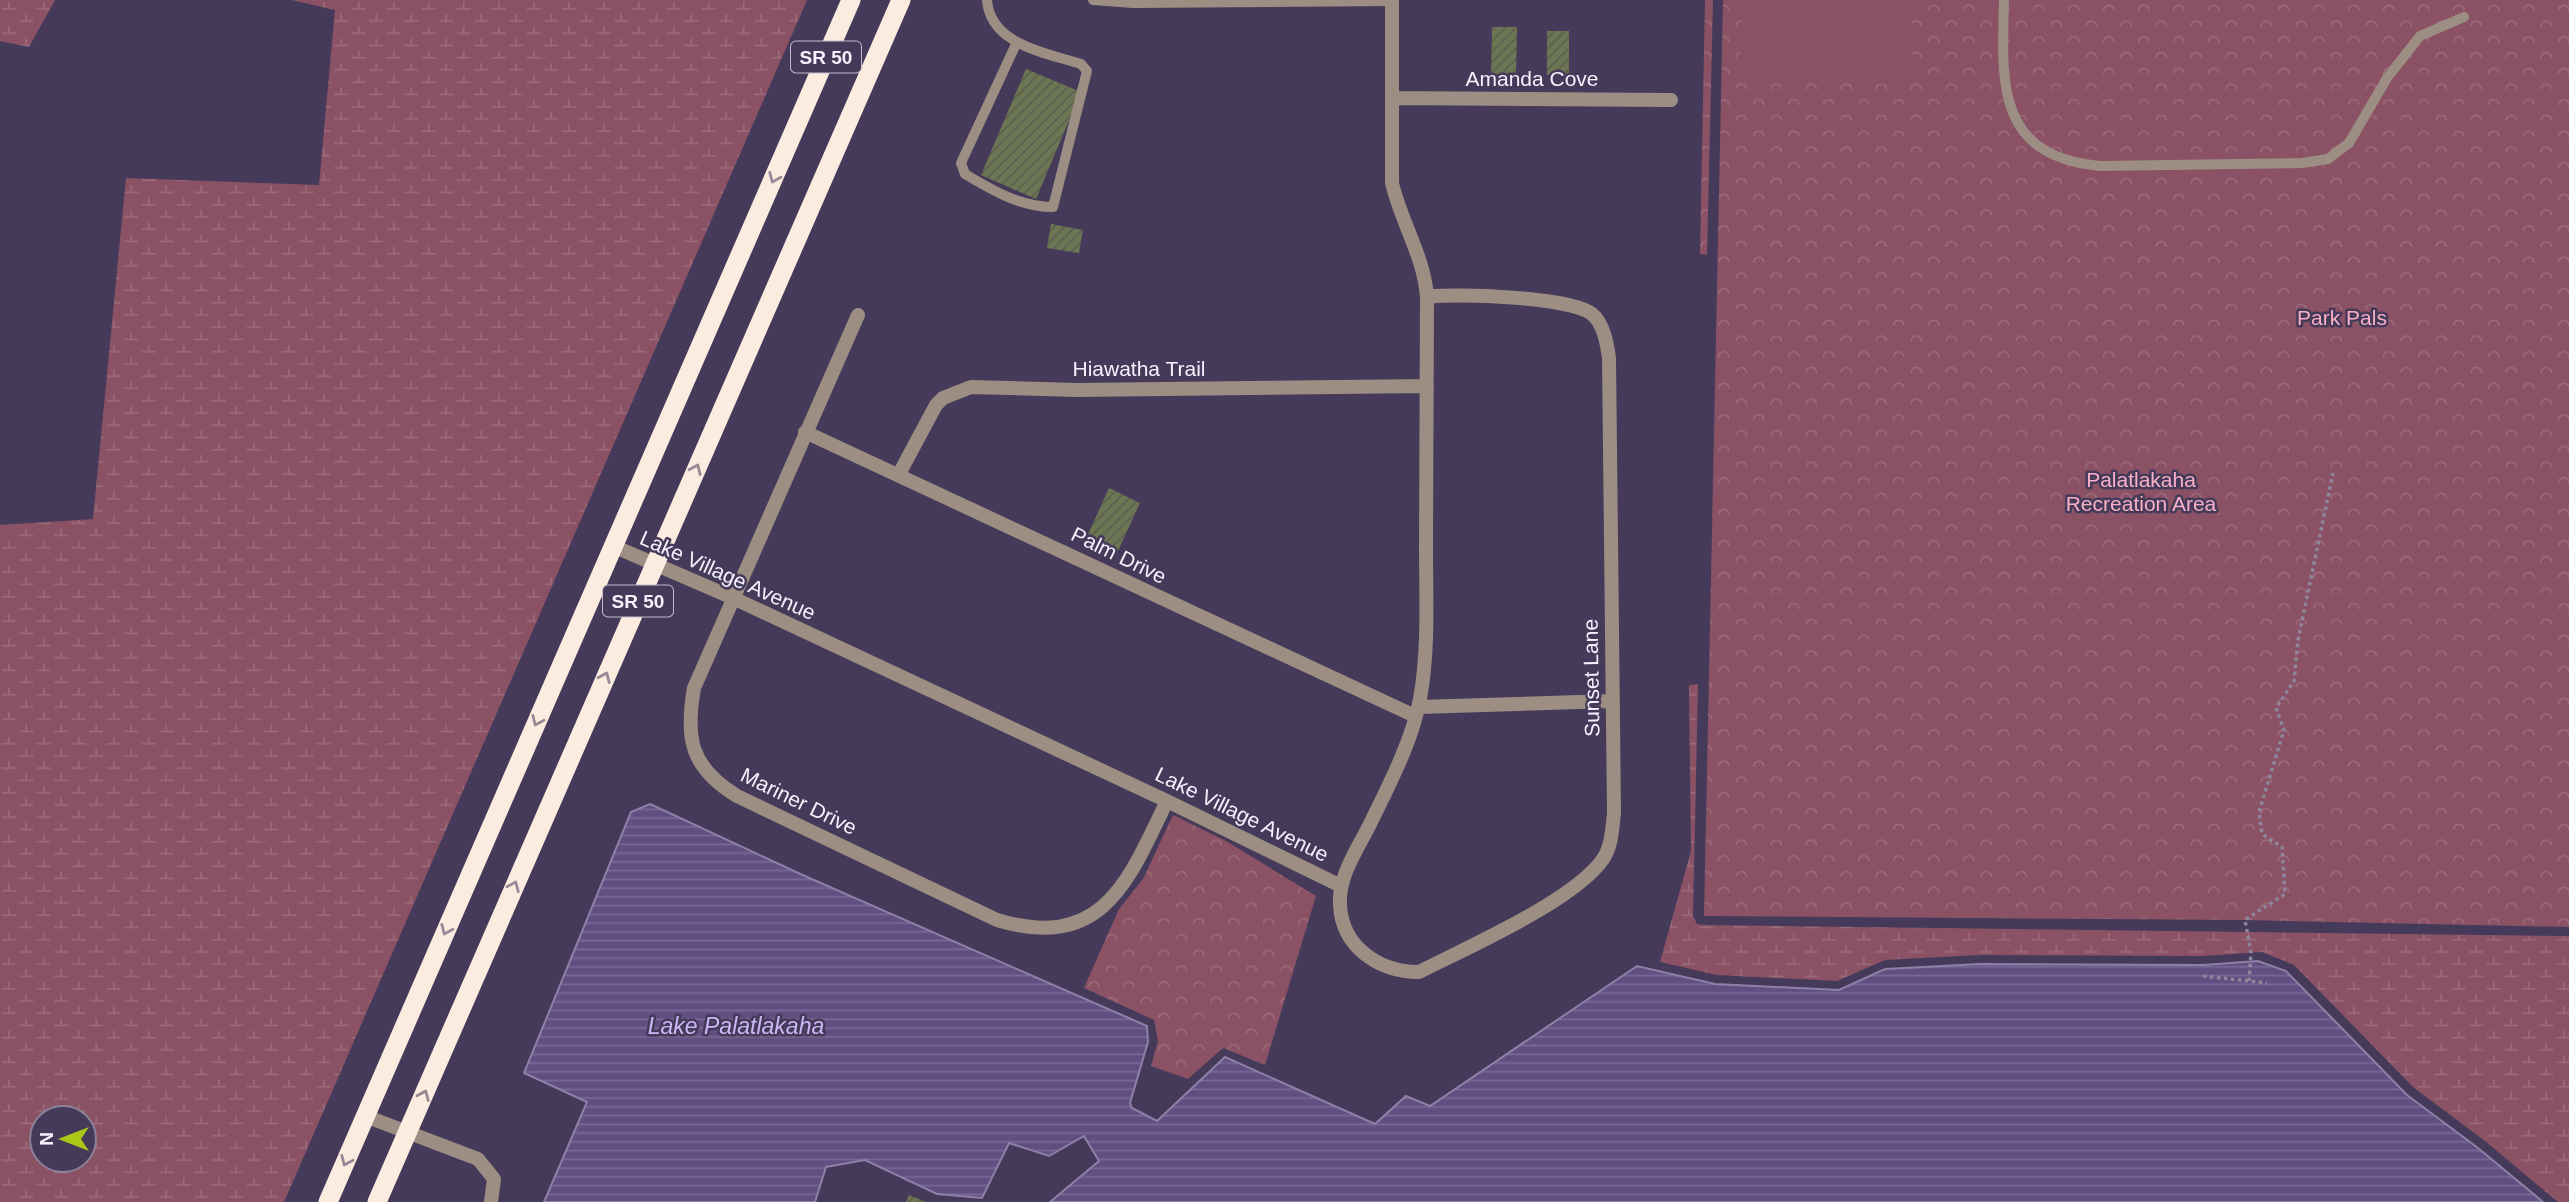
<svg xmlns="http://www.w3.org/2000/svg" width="2569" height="1202" viewBox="0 0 2569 1202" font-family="Helvetica,sans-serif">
<defs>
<pattern id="wetland-marsh" width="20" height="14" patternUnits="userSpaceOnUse" patternTransform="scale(1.75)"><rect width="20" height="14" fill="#8a5264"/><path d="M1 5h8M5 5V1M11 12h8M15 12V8" fill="none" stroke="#9b6b7b"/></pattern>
<pattern id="park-crowns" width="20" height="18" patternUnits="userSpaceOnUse" patternTransform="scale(1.75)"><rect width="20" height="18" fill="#8a5264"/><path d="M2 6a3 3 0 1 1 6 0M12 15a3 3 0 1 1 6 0" fill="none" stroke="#9b6b7b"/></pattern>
<pattern id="water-rules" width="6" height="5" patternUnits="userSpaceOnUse" patternTransform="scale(1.75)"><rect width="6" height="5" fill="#624f82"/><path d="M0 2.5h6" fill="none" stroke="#796995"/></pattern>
<pattern id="building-hatch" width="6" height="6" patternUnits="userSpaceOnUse" patternTransform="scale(1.75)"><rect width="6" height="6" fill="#6d7652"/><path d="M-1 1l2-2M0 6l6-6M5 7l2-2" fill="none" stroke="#5b5f4f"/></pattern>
</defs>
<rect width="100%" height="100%" fill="#453a59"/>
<!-- wetland -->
<path fill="url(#wetland-marsh)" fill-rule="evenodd" d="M0,0H55L29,47L0,41Z
M292,0H807L284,1202H0V525L93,519L126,178L319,185L335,10ZM42,1118H84V1160H42Z
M1698,684L1693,916L1697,924L1703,925L2569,936V1202H2558L2485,1141L2414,1088L2294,965L2262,952L2203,956L1979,955L1885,960L1837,981L1717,975L1660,962L1691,851L1689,685Z"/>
<!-- park -->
<path fill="url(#park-crowns)" d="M1705,0H1713L1707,255L1700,254Z
M1723,0H2569V927L2245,920L1704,916Z
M1173,815L1226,841L1316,896L1265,1065L1223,1048L1188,1079L1151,1066L1158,1041L1154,1020L1084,988L1119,909L1143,879Z"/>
<!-- garden -->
<path fill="#8a5264" d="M1741,0H1912L1913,85L1740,79Z"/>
<!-- water -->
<path fill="url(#water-rules)" stroke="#8e80a7" stroke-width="2" d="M650,804L807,877L1147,1026L1148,1042L1130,1103L1132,1108L1157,1121L1225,1057L1375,1124L1406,1096L1430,1106L1637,966L1715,984L1839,990L1885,969L1980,964L2203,965L2258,961L2286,971L2407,1095L2478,1148L2543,1202H1050L1099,1161L1084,1136L1049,1156L1009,1143L982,1198L937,1194L865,1160L826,1167L815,1202H544L587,1102L524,1073L631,812Z"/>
<!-- building -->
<path fill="url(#building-hatch)" d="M1492,27H1517L1516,76H1491Z
M1547,31H1569V75H1547Z
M1026,69L1081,92L1036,199L981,175Z
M1051,224L1083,230L1079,253L1047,248Z
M1109,488L1140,503L1116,555L1085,541Z
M909,1195L926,1202H906Z"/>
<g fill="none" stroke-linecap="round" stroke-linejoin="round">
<!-- path -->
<path stroke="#8e869d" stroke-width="3.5" stroke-dasharray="3.5 3.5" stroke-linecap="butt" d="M2203,976L2267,983
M2249,981L2251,953L2245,920L2285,894L2282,847L2262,834L2259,812L2284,730L2276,708L2294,681L2298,640L2333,473"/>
<!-- service -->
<path stroke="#9c8e82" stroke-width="10" d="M987,0C990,45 1047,53 1081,64L1087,71L1053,207C1020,207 992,190 965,174L961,163L1016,44
M1093,0L1133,3L1392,1
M2004,0C2002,82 1995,156 2100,166L2302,163L2328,159L2349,143L2387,78L2420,36L2464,17"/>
<!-- minor -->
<path stroke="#9c8e82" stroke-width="14" d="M1392,0V183C1401,222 1424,256 1427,297C1427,380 1427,463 1426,546C1426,597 1429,649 1420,699C1412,741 1390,783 1371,822C1359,847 1338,875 1340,905C1342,947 1379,972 1419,972C1466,948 1574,901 1603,859C1612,846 1612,829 1614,813L1609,358C1607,344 1604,324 1592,314C1571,297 1456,293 1427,297
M1392,98L1671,100
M858,315L694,688C685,739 691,768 737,796L997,920C1104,952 1129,879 1167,801
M805,432L1415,716
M899,474L936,405L943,398L971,387L1077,390L1427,386
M613,546L731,597L1167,801L1341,886
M1418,707L1611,701
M365,1116L478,1159L494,1179L491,1202"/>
<!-- trunk -->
<path stroke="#fcece0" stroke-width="19" d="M328,1202L851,0
M377,1202L901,0"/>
</g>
<!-- one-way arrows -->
<defs><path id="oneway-chevron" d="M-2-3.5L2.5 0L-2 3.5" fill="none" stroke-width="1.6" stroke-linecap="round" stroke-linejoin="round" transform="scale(1.75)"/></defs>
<g stroke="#978a96">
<use href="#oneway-chevron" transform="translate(774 178) rotate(113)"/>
<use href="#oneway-chevron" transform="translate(696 469) rotate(-66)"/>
<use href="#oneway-chevron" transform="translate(605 677) rotate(-67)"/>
<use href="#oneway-chevron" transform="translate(537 721) rotate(114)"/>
<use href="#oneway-chevron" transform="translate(514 886) rotate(-67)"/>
<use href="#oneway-chevron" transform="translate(446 930) rotate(114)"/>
<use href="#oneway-chevron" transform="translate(424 1095) rotate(-67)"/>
<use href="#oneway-chevron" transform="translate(346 1161) rotate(114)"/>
</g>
<g text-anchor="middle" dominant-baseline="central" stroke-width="5" stroke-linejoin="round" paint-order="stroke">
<!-- shield labels -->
<g fill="#453a59" stroke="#c0bacb" stroke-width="2">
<rect x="791" y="41.5" width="70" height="31" rx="5"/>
<rect x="603" y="585.5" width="70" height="31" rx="5"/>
</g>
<g font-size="19" font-weight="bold" fill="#f4f1fc">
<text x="826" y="57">SR 50</text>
<text x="638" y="601">SR 50</text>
</g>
<!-- street labels -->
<g font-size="21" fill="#f4f1fc" stroke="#453a59">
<text x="1532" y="78">Amanda Cove</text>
<text x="1139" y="368">Hiawatha Trail</text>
<text transform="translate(1119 555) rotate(26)">Palm Drive</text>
<text transform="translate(728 575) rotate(24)">Lake Village Avenue</text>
<text transform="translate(1591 678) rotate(-91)">Sunset Lane</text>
<text transform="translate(799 801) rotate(26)">Mariner Drive</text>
<text transform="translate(1242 814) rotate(26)">Lake Village Avenue</text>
</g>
<!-- park labels -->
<g font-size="21" fill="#f9afc5" stroke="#453a59">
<text x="2342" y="317">Park Pals</text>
<text x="2141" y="479">Palatlakaha<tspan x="2141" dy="24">Recreation Area</tspan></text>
</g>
<!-- water labels -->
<g font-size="23" font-style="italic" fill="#ccb7f6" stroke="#453a59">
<text x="736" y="1026">Lake Palatlakaha</text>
</g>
</g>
<!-- north arrow -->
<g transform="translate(63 1139) rotate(270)"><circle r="33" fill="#453a59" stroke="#8b839a" stroke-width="2"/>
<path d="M0-5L12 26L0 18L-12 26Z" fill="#aac718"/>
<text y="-10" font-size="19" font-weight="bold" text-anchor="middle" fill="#f4f1fc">N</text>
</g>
</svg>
